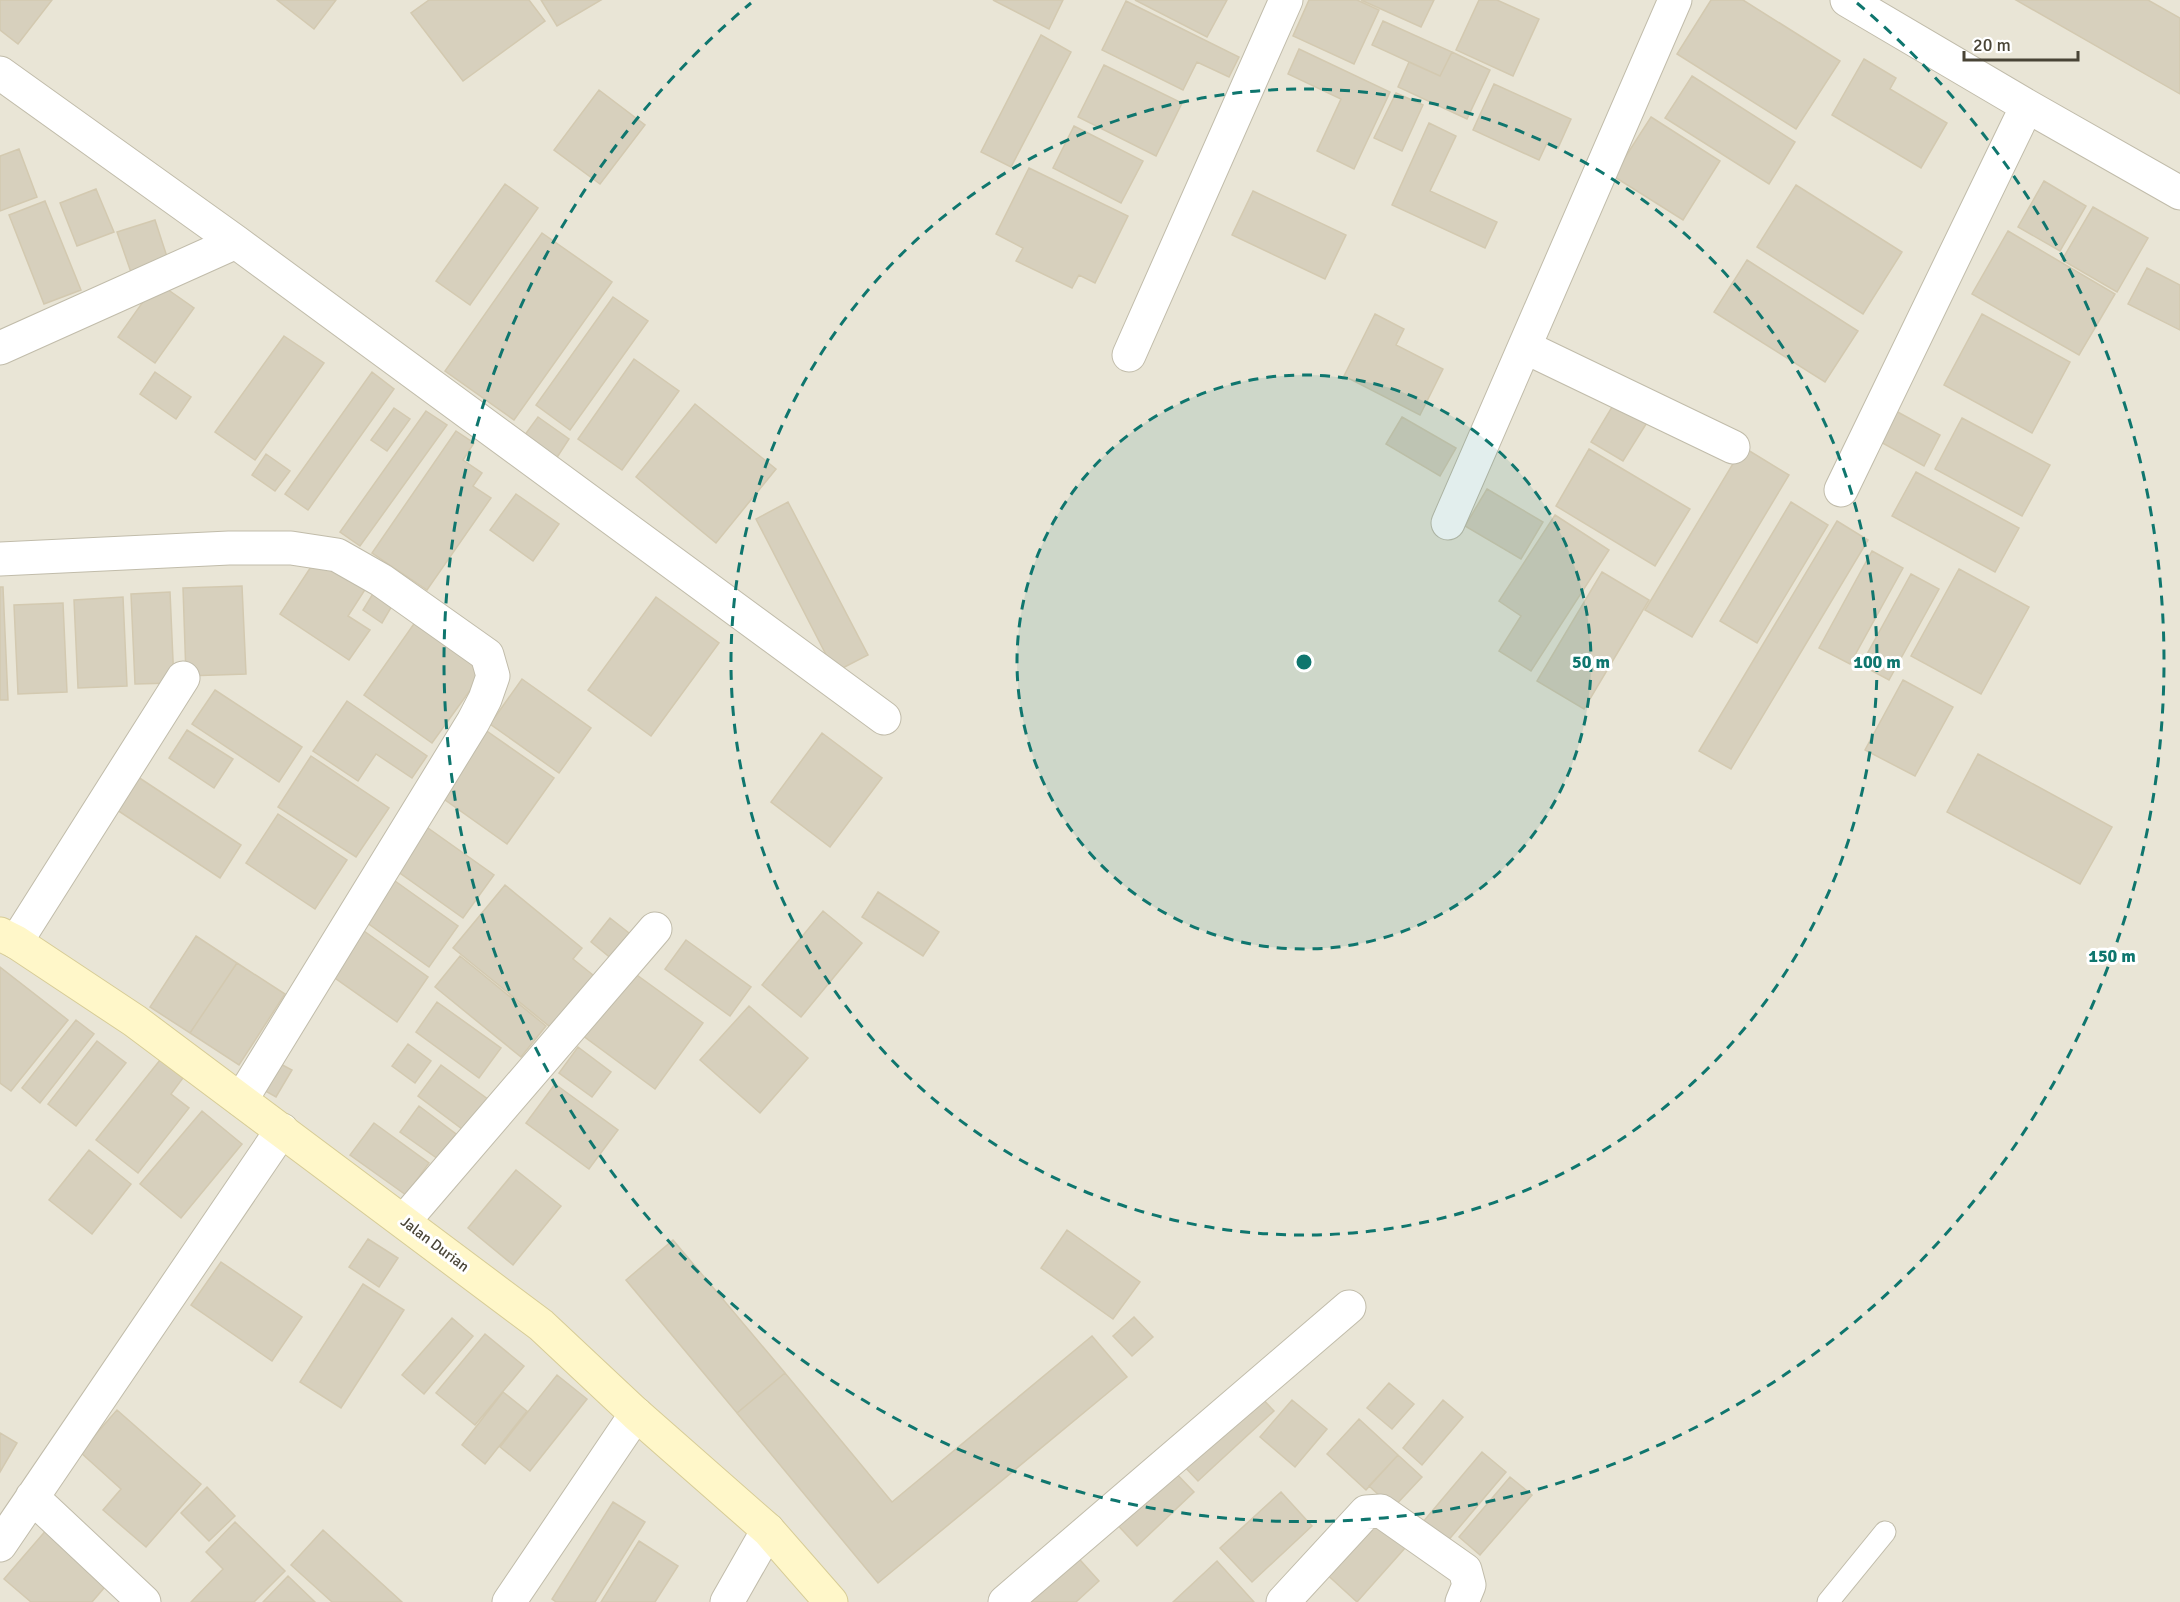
<svg xmlns="http://www.w3.org/2000/svg" width="2180" height="1602" viewBox="0 0 2180 1602" font-family="Signika,sans-serif">
<rect width="100%" height="100%" fill="#f5f3e9"/>
<!-- residential -->
<path fill="#e9e5d6" d="M0,0H2180V1602H0Z"/>
<!-- building -->
<path fill="#d7d0bd" stroke="#d3c9b0" stroke-width="1.5" d="M0,0H52L18,44L0,30Z
M277,0H336L314,29Z
M429,0H529L545,21L463,81L411,13Z
M541,0H601L557,26Z
M993,0H1063L1049,29Z
M1135,0H1227L1207,37Z
M1309,0H1357L1379,10L1354,64L1293,36Z
M1361,0H1434L1421,27Z
M1479,0H1497L1539,19L1513,76L1456,50Z
M1711,0H1743L1840,61L1796,129L1677,54Z
M2016,0H2148L2180,18V94Z
M1126,1L1239,57L1229,77L1197,62L1183,90L1102,50Z
M1383,21L1452,52L1440,76L1372,45Z
M1041,35L1071,52L1011,167L981,152Z
M1299,49L1390,92L1354,169L1317,151L1341,99L1288,74Z
M1452,52L1490,70L1467,119L1398,87L1409,62L1440,76Z
M1864,59L1896,78L1890,89L1947,123L1921,168L1832,115Z
M1104,65L1182,103L1156,156L1078,117Z
M1692,76L1795,142L1769,184L1665,118Z
M1494,84L1571,119L1558,148L1547,143L1539,160L1473,130Z
M599,90L645,125L600,184L554,150Z
M1396,93L1423,105L1402,151L1374,138Z
M1651,117L1720,161L1683,220L1613,176Z
M1429,123L1456,136L1430,191L1497,222L1485,248L1392,205Z
M1074,126L1143,161L1121,203L1053,168Z
M19,149L37,197L0,211V156Z
M1029,168L1128,216L1095,283L1079,275L1072,288L1016,261L1023,248L996,234Z
M2044,181L2086,206L2060,251L2018,227Z
M505,184L538,208L470,305L436,281Z
M1796,185L1902,252L1863,314L1757,247Z
M96,189L114,232L77,246L60,203Z
M1253,191L1346,235L1325,279L1232,235Z
M45,201L81,290L44,304L9,215Z
M2093,207L2148,238L2117,292L2062,260Z
M155,220L170,266L133,278L117,232Z
M2008,231L2115,294L2079,355L1972,294Z
M542,233L612,282L514,420L445,371Z
M1747,260L1858,331L1825,382L1714,312Z
M2147,268L2180,285V330L2128,304Z
M157,282L194,308L155,363L118,337Z
M613,297L648,321L570,430L536,405Z
M1375,314L1404,329L1396,345L1443,369L1420,415L1344,376Z
M1982,314L2070,362L2032,433L1944,385Z
M284,336L324,363L255,460L215,432Z
M634,359L679,391L622,470L578,439Z
M155,372L191,397L176,419L140,394Z
M372,372L394,389L308,510L285,494Z
M1615,402L1648,421L1623,461L1591,442Z
M695,404L776,469L716,543L636,477Z
M394,408L410,419L387,451L371,440Z
M1894,410L1940,435L1924,466L1877,440Z
M426,411L447,425L360,546L340,532Z
M538,417L569,439L556,459L524,436Z
M1402,417L1456,448L1440,476L1386,444Z
M1962,418L2050,465L2022,516L1935,469Z
M456,431L474,443L463,460L482,473L473,486L491,498L427,590L372,553Z
M1743,447L1789,475L1692,637L1645,610Z
M1589,449L1690,509L1655,566L1556,506Z
M266,454L290,471L275,491L252,475Z
M1916,472L2019,528L1995,572L1892,516Z
M1487,489L1543,522L1521,559L1465,526Z
M516,494L559,524L533,561L490,530Z
M788,502L868,655L835,672L756,519Z
M1791,502L1828,525L1757,643L1720,621Z
M1555,515L1609,550L1531,671L1499,651L1521,616L1499,601Z
M1837,521L1868,540L1731,769L1699,751Z
M1872,551L1903,568L1850,664L1819,648Z
M320,553L368,585L348,616L370,630L349,660L280,614Z
M1959,569L2029,607L1981,694L1911,656Z
M1602,572L1649,600L1584,709L1537,681Z
M1911,574L1939,589L1889,680L1861,665Z
M242,586L246,674L186,676L183,588Z
M0,587H3L8,700H0Z
M377,587L396,599L382,623L363,610Z
M170,592L174,683L135,684L131,594Z
M123,597L127,686L78,688L74,600Z
M656,597L719,643L651,736L588,690Z
M63,603L67,692L18,694L14,605Z
M418,618L487,667L432,743L364,695Z
M522,679L591,728L559,773L490,724Z
M1903,680L1953,707L1915,776L1865,750Z
M215,690L302,747L279,782L192,724Z
M347,701L427,756L412,778L376,754L358,781L313,751Z
M481,727L554,778L507,844L434,792Z
M187,730L233,759L214,788L169,758Z
M822,733L882,778L830,847L771,802Z
M1978,754L2112,827L2080,884L1947,812Z
M311,756L389,808L356,857L278,807Z
M135,775L241,845L220,878L114,808Z
M278,814L347,860L315,909L246,863Z
M421,823L494,875L463,918L390,866Z
M388,876L458,926L429,967L359,917Z
M505,885L582,948L573,959L598,979L555,1031L453,948Z
M878,892L939,932L923,956L862,917Z
M823,911L862,943L801,1017L762,985Z
M610,918L638,940L618,964L591,942Z
M357,926L428,977L397,1022L325,971Z
M196,936L237,963L190,1033L150,1007Z
M686,940L751,987L730,1016L665,969Z
M460,956L546,1026L521,1057L435,987Z
M237,963L285,994L239,1065L190,1033Z
M0,967L68,1020L11,1091L0,1083Z
M630,970L703,1023L655,1089L582,1035Z
M437,1002L501,1048L479,1078L416,1032Z
M749,1006L808,1058L760,1113L700,1060Z
M76,1020L94,1034L40,1103L22,1088Z
M97,1041L126,1063L76,1126L48,1104Z
M408,1044L431,1061L415,1083L392,1066Z
M578,1047L611,1072L592,1097L559,1073Z
M160,1060L183,1078L171,1094L189,1108L138,1173L96,1140Z
M275,1061L292,1070L276,1097L260,1088Z
M441,1065L489,1100L466,1132L418,1096Z
M555,1084L618,1130L589,1169L526,1123Z
M419,1106L456,1134L438,1159L400,1132Z
M202,1111L242,1144L181,1218L140,1184Z
M374,1123L429,1163L406,1195L350,1155Z
M89,1150L131,1184L92,1234L49,1200Z
M516,1170L561,1206L513,1265L468,1228Z
M1067,1230L1140,1282L1113,1319L1041,1268Z
M368,1239L398,1258L379,1287L349,1267Z
M673,1240L785,1373L737,1413L626,1280Z
M221,1262L302,1317L272,1361L191,1305Z
M363,1284L404,1310L341,1408L300,1382Z
M1134,1317L1153,1337L1132,1356L1113,1336Z
M452,1318L473,1336L424,1394L402,1375Z
M485,1334L524,1366L475,1425L436,1393Z
M1092,1336L1127,1377L878,1583L737,1413L785,1373L892,1502Z
M557,1375L587,1399L530,1471L500,1447Z
M1389,1383L1414,1404L1392,1429L1367,1408Z
M503,1392L527,1411L485,1464L462,1445Z
M1258,1394L1274,1411L1198,1481L1182,1464Z
M1292,1400L1327,1429L1295,1467L1260,1437Z
M1443,1400L1463,1417L1422,1465L1403,1448Z
M117,1410L201,1484L146,1547L103,1510L121,1489L80,1452Z
M1359,1419L1398,1455L1366,1490L1327,1454Z
M0,1433L17,1443L0,1472Z
M1482,1452L1506,1472L1441,1549L1417,1529Z
M1398,1455L1422,1477L1393,1508L1369,1486Z
M1169,1466L1194,1492L1137,1546L1112,1519Z
M1510,1477L1532,1495L1480,1555L1459,1537Z
M207,1487L235,1516L209,1541L181,1513Z
M1281,1492L1312,1526L1252,1582L1220,1548Z
M613,1502L645,1522L595,1602H556L552,1599Z
M1371,1517L1405,1548L1357,1602L1322,1570Z
M235,1522L285,1571L254,1602H191L223,1569L206,1552Z
M48,1528L110,1581L92,1602H31L4,1579Z
M323,1530L402,1602H332L291,1565Z
M639,1541L678,1566L655,1602H601Z
M1072,1551L1099,1581L1076,1602H1017Z
M1217,1561L1254,1602H1173Z
M288,1576L315,1602H263Z"/>
<g fill="none" stroke-linecap="round" stroke-linejoin="round">
<!-- lane casing -->
<g stroke="#c1bcaa" stroke-width="23">
<path id="lane" d="M1828,1602L1885,1532"/>
</g>
<!-- street casing -->
<g stroke="#c1bcaa" stroke-width="35">
<path id="street" d="M1847,0L2027,106L2180,193
M0,73L236,242L884,718
M1525,347L1733,447
M0,348L236,242
M1129,355L1286,0
M1841,490L2027,106
M1448,523L1675,0
M0,559L229,548H291L337,555L381,580L487,655L493,676L485,699L473,722L241,1100
M16,942L183,678
M404,1221L655,929
M32,1497L144,1602
M0,1545L282,1130
M509,1602L636,1414
M727,1602L768,1530
M1005,1602L1349,1307
M1283,1602L1366,1512L1381,1511L1465,1570L1469,1585L1462,1602"/>
</g>
<!-- secondary casing -->
<g stroke="#d7cc96" stroke-width="35">
<path id="secondary" d="M0,934L16,942L135,1021L541,1325L636,1414L768,1530L831,1602"/>
</g>
<!-- lane -->
<use href="#lane" stroke="#fff" stroke-width="21"/>
<!-- street -->
<use href="#street" stroke="#fff" stroke-width="33"/>
<!-- secondary -->
<use href="#secondary" stroke="#fff7c9" stroke-width="33"/>
</g>
<!-- distance rings -->
<circle cx="1304" cy="662" r="287" fill="#0f766e" fill-opacity=".12"/>
<g fill="none" stroke="#0f766e" stroke-width="3" stroke-dasharray="10 8">
<circle cx="1304" cy="662" r="287"/>
<circle cx="1304" cy="662" r="573"/>
<path d="M1857 3A860 860 0 1 1 751 3"/>
</g>
<g text-anchor="middle" dominant-baseline="central" stroke-width="6" stroke-linejoin="round" paint-order="stroke">
<!-- street labels -->
<g font-size="15" fill="#494436" stroke="#fff">
<text transform="translate(435 1244) rotate(37)">Jalan Durian</text>
</g>
</g>
<circle cx="1304" cy="662" r="9" fill="#0f766e" stroke="#fff" stroke-width="3"/>
<g font-size="18" text-anchor="middle" font-weight="bold" fill="#0f766e" stroke="#fff" stroke-width="6" stroke-linejoin="round" paint-order="stroke">
<text x="1591" y="668">50 m</text>
<text x="1877" y="668">100 m</text>
<text x="2112" y="962">150 m</text>
</g>
<!-- scale -->
<path d="M1964 51v9h114v-9" fill="none" stroke="#494436" stroke-width="3"/>
<text x="1973" y="51" font-size="18" fill="#494436" stroke="#ffffff" stroke-width="4.5" paint-order="stroke">20 m</text>
</svg>
